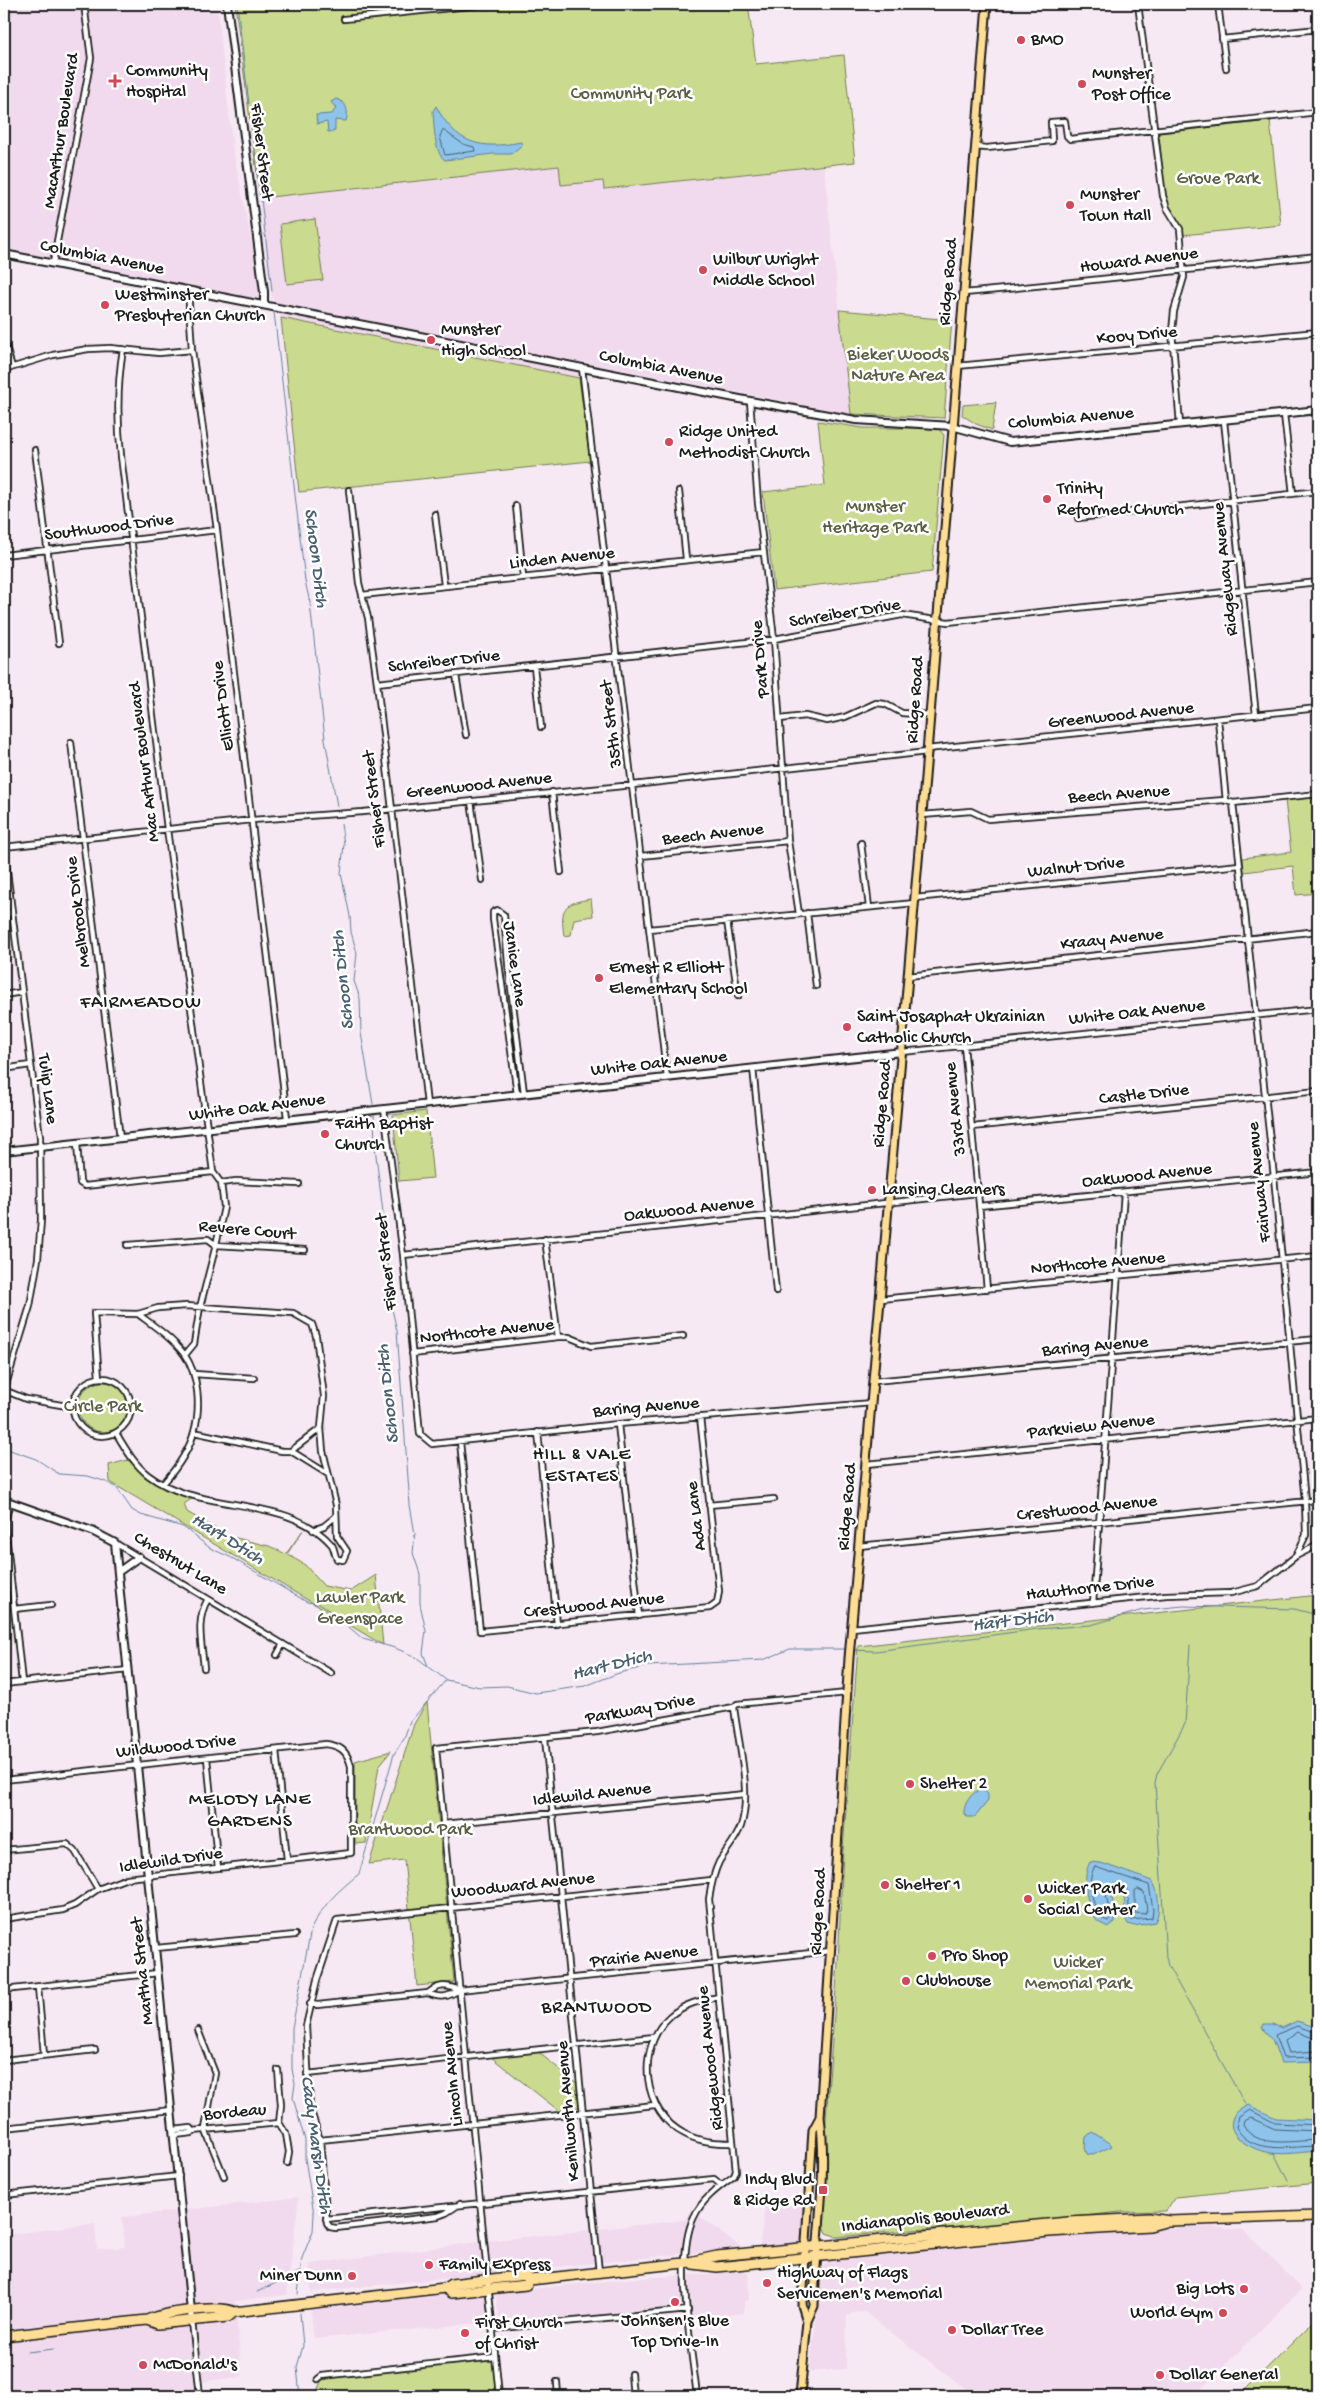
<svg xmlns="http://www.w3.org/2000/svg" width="1322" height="2400" viewBox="0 0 1322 2400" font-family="'Gochi Hand',sans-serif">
<rect width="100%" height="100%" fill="#f7e9f4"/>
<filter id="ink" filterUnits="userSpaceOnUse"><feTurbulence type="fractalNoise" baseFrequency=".02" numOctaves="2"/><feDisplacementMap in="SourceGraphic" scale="10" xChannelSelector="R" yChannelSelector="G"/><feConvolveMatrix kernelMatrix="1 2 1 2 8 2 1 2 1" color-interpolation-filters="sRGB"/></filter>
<g filter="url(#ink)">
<!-- built -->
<path fill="#f1daed" d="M4,4H217L233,149L264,304L4,253Z
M559,166L603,181L604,189L824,166L851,414L583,362L579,378L590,461L299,492L281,318L272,297L260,198Z
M299,2197L287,2295L235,2301L242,2377L197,2382L196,2396H4V2231L5,2235L95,2223L97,2249L125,2247L122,2217Z
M806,2205L804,2246L759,2250L765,2206Z
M691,2210L742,2248L311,2292L310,2264L485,2241L684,2220Z
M1199,2226L1244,2230L1302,2289L1194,2396H975L864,2312L853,2313L847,2316L846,2369L809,2372L819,2299L820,2274L824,2265L830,2259L990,2240Z
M748,2271L749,2300L744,2301V2313L690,2319L689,2309L499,2327L496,2295L499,2292L625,2279Z
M444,2289L488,2290L490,2322L314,2339L310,2304Z"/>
<!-- green -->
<path fill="#cada8f" stroke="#737b56" d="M235,4H349L350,8L396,4H748L756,64L844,55L855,162L604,189L603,181L561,185L559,166L260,198Z
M1270,121L1281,225L1183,235L1180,223L1165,202L1159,133Z
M315,219L323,280L287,284L280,224Z
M839,310L952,320L944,418L851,414Z
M281,318L579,378L590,461L299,492Z
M996,402L992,430L976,424L962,415L963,405Z
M818,421L863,428H938L944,435L932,572L774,590L763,492L825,485Z
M1318,797V893L1296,895L1293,866L1244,872L1243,858L1291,852L1285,800Z
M591,899L593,916L574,919L571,935L564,936C560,908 563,903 591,899Z
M426,1111L433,1178L399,1181L393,1115Z
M78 1407a25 25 0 1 1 50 0a25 25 0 1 1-50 0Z
M128,1460C150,1481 163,1490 193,1498L184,1504L187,1512L228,1536L269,1546L286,1554L303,1530L287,1554L305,1565L324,1586L351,1591L376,1575L383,1645L110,1482L109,1465Z
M1318,1595V2183L1175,2197L1166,2211L1121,2212L998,2225L911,2230L837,2237L827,2233L822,2222L825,2131L838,1963L843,1850L858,1646Z
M427,1702L454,1982L417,1986L404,1860L369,1864L414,1724Z
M391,1751L379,1766L366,1843L355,1844V1761Z
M538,2052L578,2084L579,2107L559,2111L491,2057Z
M1318,2317V2396H1239Z
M493,2359L497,2396H315L322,2379Z"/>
<!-- water -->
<path fill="#8ec3ec" stroke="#608099" d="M336,99C347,102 349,111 346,121L335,120V131L328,132L327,122L317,124L316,115L332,114L336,108L331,102Z
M436,106C456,144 480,150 521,142L522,145L511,154H493L445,160C434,154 434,123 433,111Z
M982,1789L988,1794V1801L975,1817H967L964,1814C963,1804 972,1791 982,1789Z
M1090,1862L1101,1863L1152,1881C1159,1890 1161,1912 1155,1922L1134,1926L1128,1924C1120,1913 1129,1900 1121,1891L1116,1890L1111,1895L1116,1913L1115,1922L1108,1927L1098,1922C1087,1910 1081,1878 1090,1862Z
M1297,2021L1312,2026L1318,2022V2062L1281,2063L1272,2039L1262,2028L1264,2024H1272L1282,2028Z
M1248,2105L1276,2118L1318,2120V2151C1303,2152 1285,2155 1271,2153C1255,2151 1224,2137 1233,2117C1236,2111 1243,2108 1248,2105Z
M1092,2132L1110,2143L1112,2146L1093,2155L1087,2154L1085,2148L1086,2137Z"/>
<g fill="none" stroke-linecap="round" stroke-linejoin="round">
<!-- shore -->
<path stroke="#4a5f6f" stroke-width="1" d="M443,130L463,144L474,147L475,151L445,155L440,137Z
M1095,1867L1149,1885L1153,1910L1152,1918L1131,1920C1126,1911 1135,1870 1108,1888L1106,1895L1111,1919L1108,1921L1101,1918C1093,1906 1085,1879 1095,1867Z
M1138,1889L1144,1892L1147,1910L1145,1914L1135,1913V1891Z
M1318,2029L1311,2031L1297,2026L1275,2035L1283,2058L1318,2057
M1318,2036L1310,2037L1298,2032L1285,2041L1289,2053L1318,2051
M1318,2125L1275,2123L1250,2110L1239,2117L1236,2127C1251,2156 1292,2146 1318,2146
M1318,2131L1275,2129L1251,2118L1244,2121L1243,2125C1256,2150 1296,2140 1318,2140"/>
<!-- stream -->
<path stroke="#608099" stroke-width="1" d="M237,4L249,104
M252,125L272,291
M274,312L305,581L310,603L325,739L337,806
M341,824L344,844L341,873L350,916L351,932L357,953L354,981L360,998L361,1033L373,1104
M374,1116L375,1147L387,1245L386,1259L390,1279V1300L397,1331L410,1505L415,1534L413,1553L420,1574V1604L426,1631L423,1653L428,1666
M4,1448L36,1459L59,1474L88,1476L104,1481L116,1487L132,1510L141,1515L183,1527L210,1548L232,1558L307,1602L319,1604L330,1611L363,1639L395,1648L416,1657L446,1680L480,1687L507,1686L536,1693L585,1686L619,1673L648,1666L763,1660L790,1649H846
M1190,1645L1185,1724L1157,1774L1155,1783L1166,1957L1168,1966L1246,2106
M852,1650L876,1651L1037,1629L1091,1625L1143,1610L1183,1606L1294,1609L1318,1615
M1274,2153L1288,2181
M257,2292L301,2271
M298,2294L302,2258L313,2231L314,2214L305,2159V2140L293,2098L295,2084L292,2069V2028L311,1929C323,1904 339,1890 359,1874L394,1754L404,1738L410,1722L446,1680
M300,2313L303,2346L297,2367L300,2396
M27,2352L54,2349"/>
<!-- street casing -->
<g stroke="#1c1c1c" stroke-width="8">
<path id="street" d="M1138,4L1163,196L1167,208L1180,229L1184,277L1174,311L1172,332L1180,424
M1218,4L1226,68
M344,19L488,4
M1222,39L1318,29
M975,147L987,148L1052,141L1051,122L1065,121L1067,136L1070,139L1318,112
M4,263L6,254
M53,263L89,69L91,58L84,4
M188,290L192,350L217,530L287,1118
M964,293C1082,282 1200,268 1318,256
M4,341L12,367
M123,349C117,385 117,419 121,456L167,829L213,1172
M957,366L1318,332
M582,368L667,1078
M4,370L53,355L88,349L110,348L159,353L192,350
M750,401L758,503L774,639L788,841L799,914
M1284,414L1293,494
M1224,421L1256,715
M35,450L59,643
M349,490L359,583L368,618L377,683L427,1104
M679,491L686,559
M516,506L523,577
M435,514L444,585
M1078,518L1318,491
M4,555L217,530
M362,595L764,552
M534,667L541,727
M456,675L466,735
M377,683L774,639L902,615L948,622L1318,582
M780,719L805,716L827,721L845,717L876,703L885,704L902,713L930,715
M1218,719L1226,801
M71,742L120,1138
M927,749L1318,708
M552,792L561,872
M471,801L482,880
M1233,803L1274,1177L1305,1501L1306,1535L1296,1556
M922,815L971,811L988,819L1224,800L1233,803L1318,794
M861,843L869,907
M4,847L252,820L363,812L633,785L927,752
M4,847L40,1137L41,1220L38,1259L30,1306L4,1391
M641,856L788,841
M915,898L1240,865
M807,913L816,986
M4,914L12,913
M727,921L738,996
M649,929L915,903
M908,976L1318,931
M4,995L22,992
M964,1045L987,1289
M902,1052L1318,1009
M753,1068L776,1291
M4,1069L30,1065
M517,1094L493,919V912L497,910L504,915L508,963L524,1093
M384,1109L403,1255L420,1434L432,1444L618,1424L872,1403
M972,1127L1318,1091
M77,1143L80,1183L85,1186L213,1172L221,1183L236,1181L299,1184
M979,1206L1318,1172
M545,1239L558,1337
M127,1245L208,1239L216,1245L305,1250
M403,1255L978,1193
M881,1299L1318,1256
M138,1314C154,1326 172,1338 184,1354C199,1375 201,1408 194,1432C189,1452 176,1469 163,1484
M412,1354L558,1337H569L591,1346L683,1336
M185,1355L194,1344L200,1307L216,1245L224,1207L221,1183
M194,1374L254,1378
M73 1407a29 29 0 1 1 58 0a29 29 0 1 1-58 0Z
M99,1378L94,1313L138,1314L158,1308L186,1306L293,1313L312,1324L316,1336L324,1396L321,1428L323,1451L336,1505L337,1536L347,1551L343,1560L337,1559C334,1554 335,1550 332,1545C287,1493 200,1515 148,1475C134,1464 125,1448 116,1433
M874,1381L1318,1339
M4,1390L26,1399L73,1407
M618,1424L639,1616
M194,1432L282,1451H291L321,1428
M538,1432L557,1624
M460,1442L480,1631L710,1608L717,1603L719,1591L700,1417
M291,1451L328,1474
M867,1464L1318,1418
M10,1502L5,1521L6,1534L22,1682
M709,1505L774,1499
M313,1530L324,1526L335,1517
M115,1543L331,1673
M859,1546L1318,1500
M1093,1603L1124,1193
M14,1609L51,1605
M852,1628L1166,1595L1231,1593L1258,1586L1296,1556L1318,1545
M277,1655L283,1644
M204,1668C202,1645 195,1620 208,1599
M4,1684L128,1670
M545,1738L599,2272
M276,1750L287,1860
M207,1758L218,1868
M4,1780L326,1744C341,1746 347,1751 351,1766V1853L127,1878L98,1889L75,1905L63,1910L4,1919
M443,1824L745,1794
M4,1850L67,1844L75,1851L98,1889
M156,1948L295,1935
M38,1987L44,2055
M4,1990L158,1973
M428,1993C438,1985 446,1984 459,1990
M719,1997C701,2000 684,2004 670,2016C635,2048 642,2113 685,2134C700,2142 716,2143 733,2143
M310,2004L318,2005L428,1993C440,1999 448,1997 459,1990L831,1951
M198,2030L215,2073L205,2129L224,2176
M4,2060L95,2050
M278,2070L281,2105L279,2123L286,2134L289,2152L287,2163
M307,2074L654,2037
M4,2128L172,2110
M174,2130L191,2128L193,2131
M175,2135L192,2133L193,2131L279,2123
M320,2140L655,2105
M4,2195L179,2176
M460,2204L446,2213L438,2216L336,2228L330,2227L327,2223L320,2140L310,2108L306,2026L317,1980L337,1920L712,1880
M326,2219L714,2179L721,2185
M192,2321L200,2396
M492,2329L688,2310
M631,2374L633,2396
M318,2379L322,2376L495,2357
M557,2382L558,2396
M499,2396L436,1748L597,1732L734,1707L737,1704L847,1693
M697,2396C692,2351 674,2256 694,2217C702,2199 719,2187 734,2176L736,2171L709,1899C711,1886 713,1874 719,1862C726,1850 736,1840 741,1826C752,1793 738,1742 734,1707"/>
</g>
<!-- secondary casing -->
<g stroke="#1c1c1c" stroke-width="10">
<path id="secondary" d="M227,4L264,292V304
M4,254L750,401L856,420L952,426L1010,442L1318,410
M4,1151L902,1052
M4,1500L92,1531L115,1543L192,2321
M118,1572L139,1557"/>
</g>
<!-- primary casing -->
<g stroke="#1c1c1c" stroke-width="11">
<path id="primary" d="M807,2321L814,2306C815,2246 828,2175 820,2117L849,1658L922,815L987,4
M800,2396L807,2321L802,2305L813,2130L820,2117"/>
</g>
<!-- highway casing -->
<g stroke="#1c1c1c" stroke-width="12">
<path id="highway" d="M693,2264L717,2267L1049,2232L1150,2226L1165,2222
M445,2288L452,2293L526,2285L530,2280
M147,2320L158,2324L228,2317L234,2312L445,2288L451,2284L525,2275L530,2280L684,2263L717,2256L1068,2222L1149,2218L1170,2221L1318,2216
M4,2336L147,2320C161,2313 220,2304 234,2312"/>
</g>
<!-- street -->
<use href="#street" stroke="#fff" stroke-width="4.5"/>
<!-- secondary -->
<use href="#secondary" stroke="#fff" stroke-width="6"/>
<!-- primary -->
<use href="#primary" stroke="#fedd96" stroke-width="7"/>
<!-- highway -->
<use href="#highway" stroke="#fedd96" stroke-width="9"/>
</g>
</g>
<!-- markers -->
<g fill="#d1495b" stroke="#fff" stroke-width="2">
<circle cx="1021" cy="40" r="5"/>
<path d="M112.5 73.5h5v5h5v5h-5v5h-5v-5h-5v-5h5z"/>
<circle cx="1082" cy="84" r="5"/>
<circle cx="1070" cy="205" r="5"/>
<circle cx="703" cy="270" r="5"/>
<circle cx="105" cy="305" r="5"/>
<circle cx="431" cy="340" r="5"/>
<circle cx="669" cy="442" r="5"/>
<circle cx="1047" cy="499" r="5"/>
<circle cx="599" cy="978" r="5"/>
<circle cx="847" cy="1027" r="5"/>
<circle cx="325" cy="1134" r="5"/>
<circle cx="872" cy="1190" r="5"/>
<circle cx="910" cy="1784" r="5"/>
<circle cx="885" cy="1885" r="5"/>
<circle cx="1028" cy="1899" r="5"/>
<circle cx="932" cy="1956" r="5"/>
<circle cx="906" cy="1981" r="5"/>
<rect x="818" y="2185" width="10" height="10" rx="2.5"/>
<circle cx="429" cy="2265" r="5"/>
<circle cx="352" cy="2276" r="5"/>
<circle cx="767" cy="2283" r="5"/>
<circle cx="1244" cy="2289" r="5"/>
<circle cx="675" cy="2302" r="5"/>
<circle cx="1223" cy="2313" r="5"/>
<circle cx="952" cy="2330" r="5"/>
<circle cx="465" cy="2333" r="5"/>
<circle cx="143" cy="2365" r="5"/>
<circle cx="1160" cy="2375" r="5"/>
</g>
<g text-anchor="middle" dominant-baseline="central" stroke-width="5" stroke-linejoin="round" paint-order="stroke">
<!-- poi labels -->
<g font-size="18" fill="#1c1c1c" stroke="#fff" text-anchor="start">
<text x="1031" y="40">BMO</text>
<text x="126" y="71">Community<tspan x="126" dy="21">Hospital</tspan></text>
<text x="1092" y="74">Munster<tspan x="1092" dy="21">Post Office</tspan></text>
<text x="1080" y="195">Munster<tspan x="1080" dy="21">Town Hall</tspan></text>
<text x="713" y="260">Wilbur Wright<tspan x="713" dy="21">Middle School</tspan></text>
<text x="115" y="295">Westminster<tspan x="115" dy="21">Presbyterian Church</tspan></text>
<text x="441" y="330">Munster<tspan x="441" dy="21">High School</tspan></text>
<text x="679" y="432">Ridge United<tspan x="679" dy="21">Methodist Church</tspan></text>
<text x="1057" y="489">Trinity<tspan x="1057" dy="21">Reformed Church</tspan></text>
<text x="609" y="968">Ernest R Elliott<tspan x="609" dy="21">Elementary School</tspan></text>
<text x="857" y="1017">Saint Josaphat Ukrainian<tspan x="857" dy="21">Catholic Church</tspan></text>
<text x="335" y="1124">Faith Baptist<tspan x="335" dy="21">Church</tspan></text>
<text x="882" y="1190">Lansing Cleaners</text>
<text x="920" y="1784">Shelter 2</text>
<text x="895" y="1885">Shelter 1</text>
<text x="1038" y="1889">Wicker Park<tspan x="1038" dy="21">Social Center</tspan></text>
<text x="942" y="1956">Pro Shop</text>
<text x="916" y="1981">Clubhouse</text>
<text x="813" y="2180" text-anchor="end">Indy Blvd<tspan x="813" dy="21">&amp; Ridge Rd</tspan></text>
<text x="439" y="2265">Family Express</text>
<text x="777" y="2273">Highway of Flags<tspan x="777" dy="21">Servicemen's Memorial</tspan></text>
<text x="342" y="2276" text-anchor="end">Miner Dunn</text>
<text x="1234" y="2289" text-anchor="end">Big Lots</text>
<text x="1213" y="2313" text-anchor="end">World Gym</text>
<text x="675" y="2321" text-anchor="middle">Johnsen's Blue<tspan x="675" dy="21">Top Drive-In</tspan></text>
<text x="475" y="2323">First Church<tspan x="475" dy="21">of Christ</tspan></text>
<text x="962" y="2330">Dollar Tree</text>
<text x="153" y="2365">McDonald's</text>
<text x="1170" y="2375">Dollar General</text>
</g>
<!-- park labels -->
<g font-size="18" fill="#595e44" stroke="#fff">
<text x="631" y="94">Community Park</text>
<text x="1218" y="179">Grove Park</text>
<text x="898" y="355">Bieker Woods<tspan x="898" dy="21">Nature Area</tspan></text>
<text x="875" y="507">Munster<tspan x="875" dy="21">Heritage Park</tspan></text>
<text x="103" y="1407">Circle Park</text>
<text x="360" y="1598">Lawler Park<tspan x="360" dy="21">Greenspace</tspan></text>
<text x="410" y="1830">Brantwood Park</text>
<text x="1078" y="1963">Wicker<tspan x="1078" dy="21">Memorial Park</tspan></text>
</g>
<!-- street labels -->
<g font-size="18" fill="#1c1c1c" stroke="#fff">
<text transform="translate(62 131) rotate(-81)">MacArthur Boulevard</text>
<text transform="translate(261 152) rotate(83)">Fisher Street</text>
<text transform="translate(102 258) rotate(11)">Columbia Avenue</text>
<text transform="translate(1139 261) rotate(-7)">Howard Avenue</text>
<text transform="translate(949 282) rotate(-85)">Ridge Road</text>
<text transform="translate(1137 336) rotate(-5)">Kooy Drive</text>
<text transform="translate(661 368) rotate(11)">Columbia Avenue</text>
<text transform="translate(1071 419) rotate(-5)">Columbia Avenue</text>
<text transform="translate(109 528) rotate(-7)">Southwood Drive</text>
<text transform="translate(562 559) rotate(-6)">Linden Avenue</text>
<text transform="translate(1226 569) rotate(-96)">Ridgeway Avenue</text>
<text transform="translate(845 614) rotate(-9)">Schreiber Drive</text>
<text transform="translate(761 659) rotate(-95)">Park Drive</text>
<text transform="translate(444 662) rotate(-6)">Schreiber Drive</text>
<text transform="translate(916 700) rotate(-86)">Ridge Road</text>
<text transform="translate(224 706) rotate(-97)">Elliott Drive</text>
<text transform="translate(1121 716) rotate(-6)">Greenwood Avenue</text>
<text transform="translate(612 724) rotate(-97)">35th Street</text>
<text transform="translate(145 762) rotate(-97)">Mac Arthur Boulevard</text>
<text transform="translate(479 786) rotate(-6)">Greenwood Avenue</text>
<text transform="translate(1119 795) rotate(-4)">Beech Avenue</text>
<text transform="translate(375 799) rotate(-97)">Fisher Street</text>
<text transform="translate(713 835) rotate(-6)">Beech Avenue</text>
<text transform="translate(1076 868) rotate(-6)">Walnut Drive</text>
<text transform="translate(79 912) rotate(-97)">Melbrook Drive</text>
<text transform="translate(1112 940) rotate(-6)">Kraay Avenue</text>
<text transform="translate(514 964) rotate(82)">Janice Lane</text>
<text transform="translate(1137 1013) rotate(-6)">White Oak Avenue</text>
<text transform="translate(659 1064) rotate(-6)">White Oak Avenue</text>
<text transform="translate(47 1089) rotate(83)">Tulip Lane</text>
<text transform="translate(1144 1095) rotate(-6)">Castle Drive</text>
<text transform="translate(883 1104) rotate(-85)">Ridge Road</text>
<text transform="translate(257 1108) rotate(-7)">White Oak Avenue</text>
<text transform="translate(956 1109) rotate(-96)">33rd Avenue</text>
<text transform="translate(1147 1176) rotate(-6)">Oakwood Avenue</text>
<text transform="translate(1260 1182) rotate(-96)">Fairway Avenue</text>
<text transform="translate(689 1210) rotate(-6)">Oakwood Avenue</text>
<text transform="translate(247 1231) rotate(5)">Revere Court</text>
<text transform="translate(387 1262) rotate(-96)">Fisher Street</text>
<text transform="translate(1098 1264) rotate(-5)">Northcote Avenue</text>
<text transform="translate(487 1332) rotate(-6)">Northcote Avenue</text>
<text transform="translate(1095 1347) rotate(-5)">Baring Avenue</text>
<text transform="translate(646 1408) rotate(-5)">Baring Avenue</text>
<text transform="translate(1091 1427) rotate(-6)">Parkview Avenue</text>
<text transform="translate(848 1507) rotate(-85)">Ridge Road</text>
<text transform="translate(1087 1509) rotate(-6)">Crestwood Avenue</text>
<text transform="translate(697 1516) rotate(-97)">Ada Lane</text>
<text transform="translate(180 1564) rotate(31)">Chestnut Lane</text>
<text transform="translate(1090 1589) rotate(-6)">Hawthorne Drive</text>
<text transform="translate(594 1606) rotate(-6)">Crestwood Avenue</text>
<text transform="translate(640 1710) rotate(-10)">Parkway Drive</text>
<text transform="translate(176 1747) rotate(-6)">Wildwood Drive</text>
<text transform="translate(592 1795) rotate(-6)">Idlewild Avenue</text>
<text transform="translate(171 1861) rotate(-8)">Idlewild Drive</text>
<text transform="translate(523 1886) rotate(-6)">Woodward Avenue</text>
<text transform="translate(819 1912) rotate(-87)">Ridge Road</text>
<text transform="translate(644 1957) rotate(-6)">Prairie Avenue</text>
<text transform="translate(143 1971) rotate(-96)">Martha Street</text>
<text transform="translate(711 2058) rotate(-96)">Ridgewood Avenue</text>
<text transform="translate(453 2074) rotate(-96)">Lincoln Avenue</text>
<text transform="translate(569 2111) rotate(-95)">Kenilworth Avenue</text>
<text transform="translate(235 2113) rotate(-5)">Bordeau</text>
<text transform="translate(925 2219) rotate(-6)">Indianapolis Boulevard</text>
</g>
<!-- water labels -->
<g font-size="19" font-style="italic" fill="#4a5f6f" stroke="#fff">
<text transform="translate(315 558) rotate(83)">Schoon Ditch</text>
<text transform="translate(344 980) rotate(-96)">Schoon Ditch</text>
<text transform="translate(389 1394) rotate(-96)">Schoon Ditch</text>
<text transform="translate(227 1540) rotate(32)">Hart Dtich</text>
<text transform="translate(1013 1622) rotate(-7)">Hart Dtich</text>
<text transform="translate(612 1666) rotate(-14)">Hart Dtich</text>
<text transform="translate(315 2145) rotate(82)">Cady Marsh Ditch</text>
</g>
<!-- neighbourhood labels -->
<g font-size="19" letter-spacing="1" fill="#1c1c1c" stroke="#fff">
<text x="141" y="1003">FAIRMEADOW</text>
<text x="582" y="1455">HILL &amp; VALE<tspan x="582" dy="22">ESTATES</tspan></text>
<text x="250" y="1800">MELODY LANE<tspan x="250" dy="22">GARDENS</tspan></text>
<text x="597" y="2008">BRANTWOOD</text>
</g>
</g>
<!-- margin -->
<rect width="1322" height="2400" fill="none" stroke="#fff" stroke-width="20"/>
<rect x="10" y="10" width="1302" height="2380" fill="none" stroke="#1c1c1c" stroke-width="2" filter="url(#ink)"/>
</svg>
